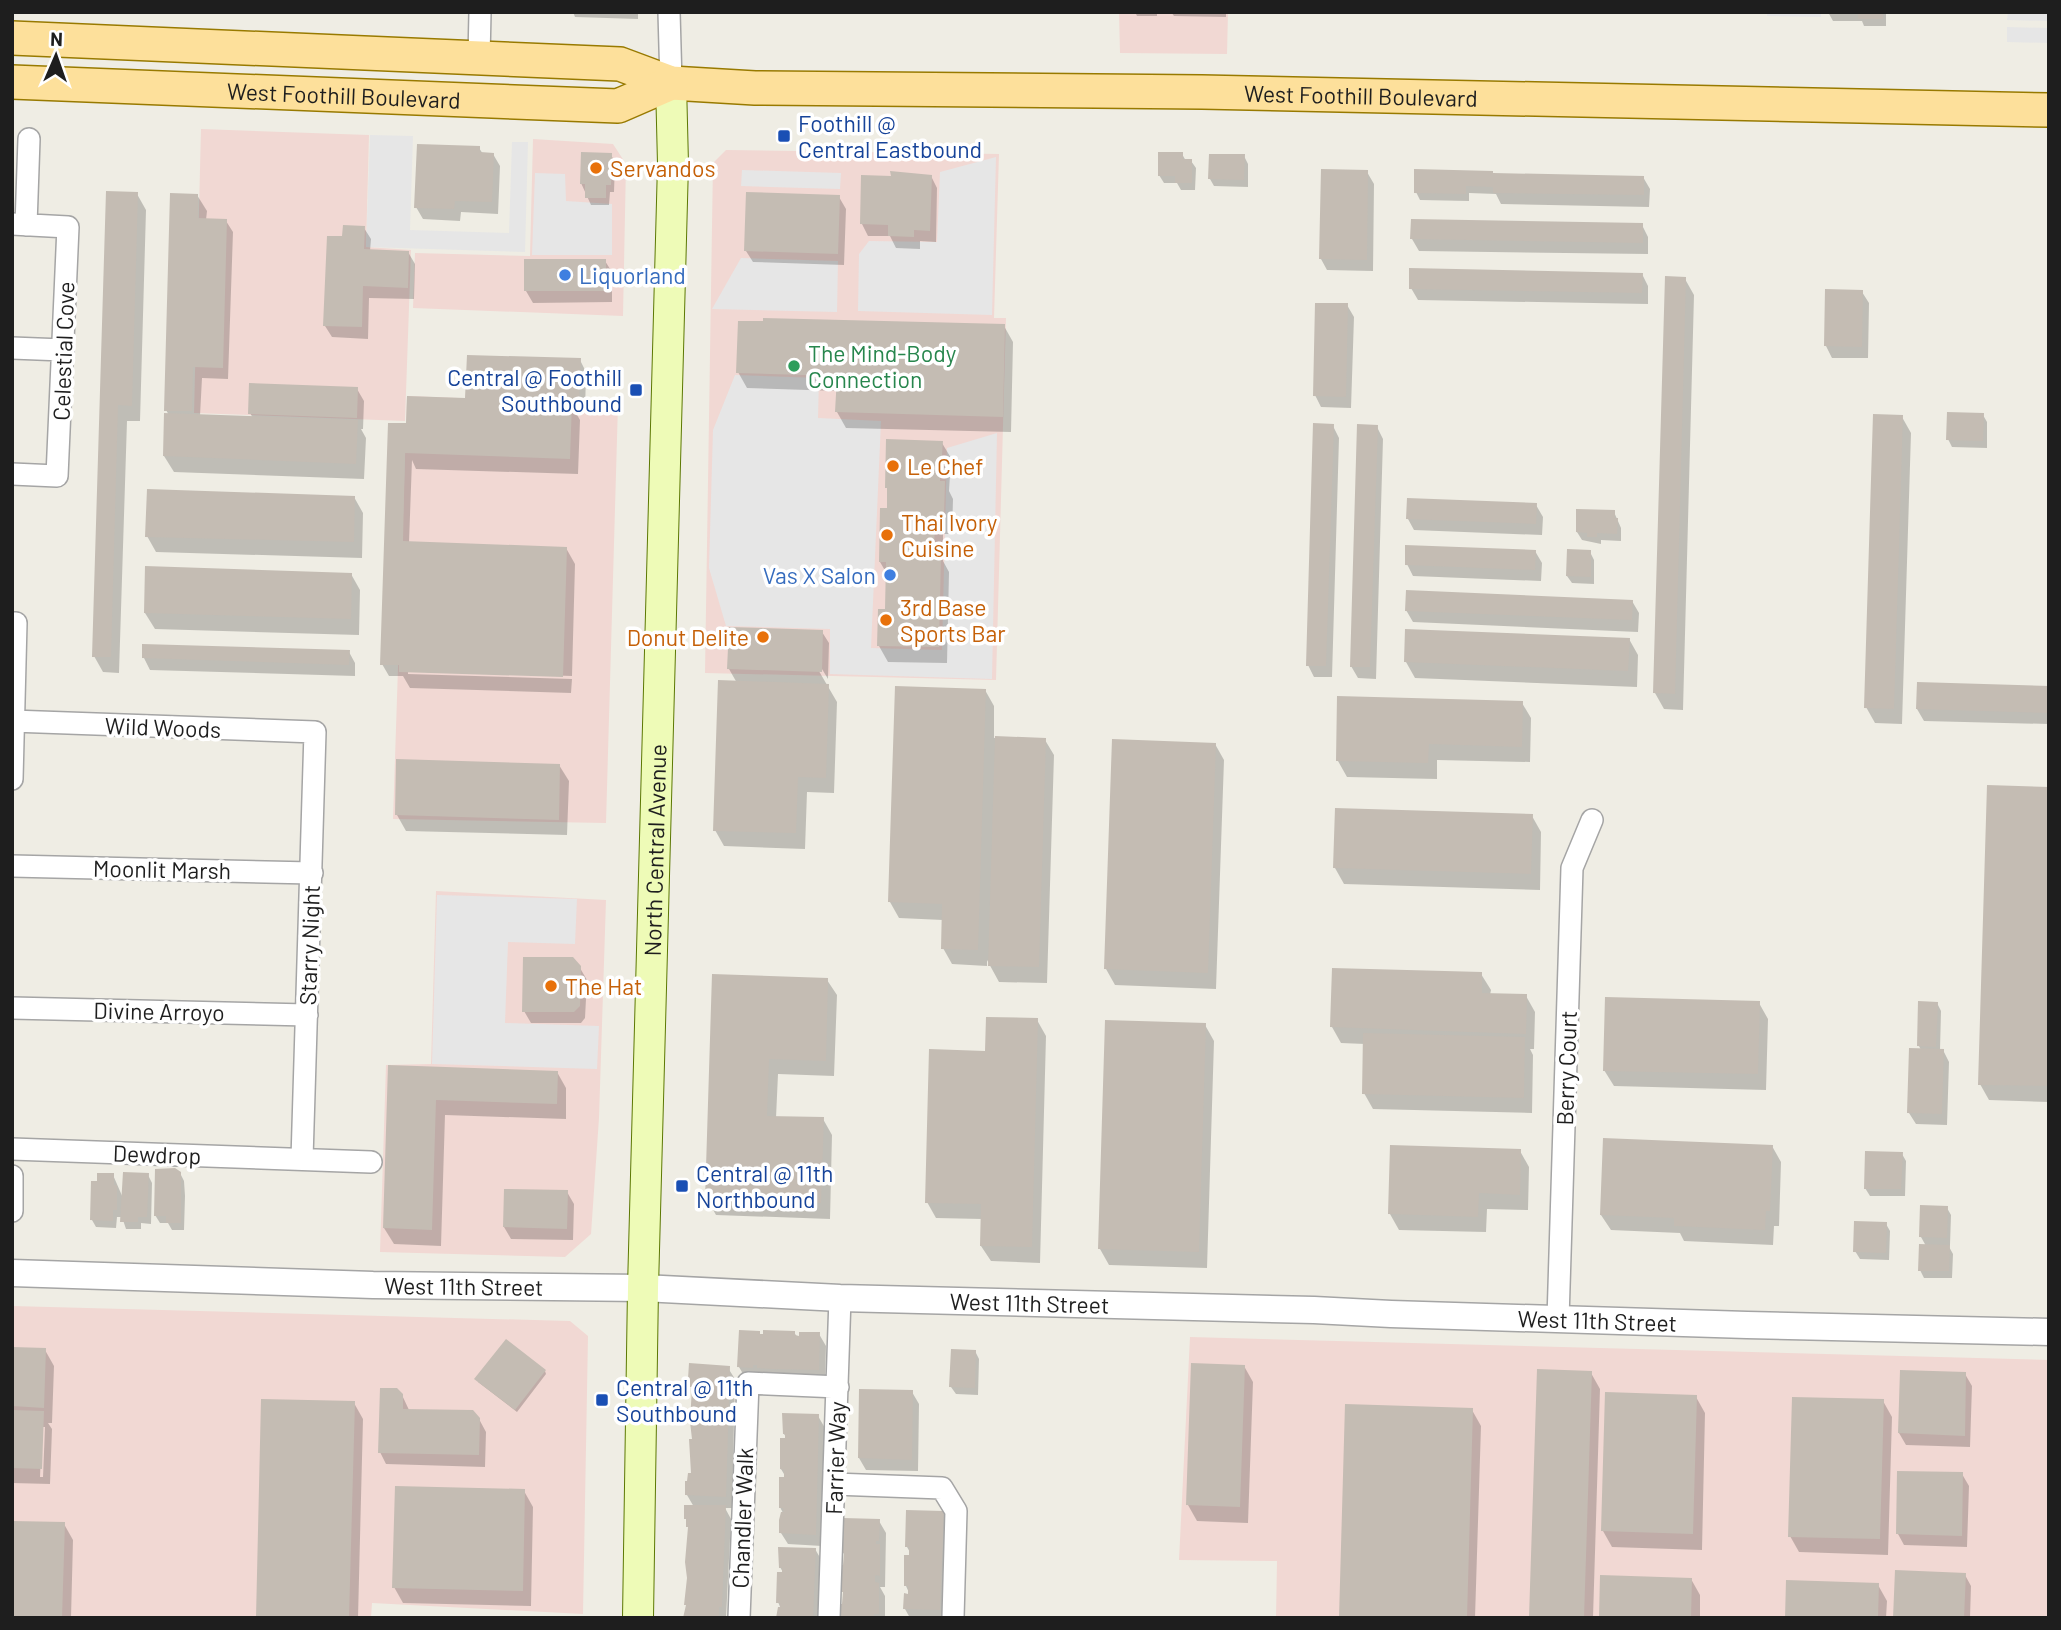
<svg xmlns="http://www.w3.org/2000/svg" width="2061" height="1630" viewBox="0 0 2061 1630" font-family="Barlow,sans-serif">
<rect width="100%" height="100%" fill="#efede4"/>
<!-- commercial -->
<path fill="#f1d8d3" d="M1119,12H1228L1227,54L1120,53Z
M201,129L369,135L366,247L411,250L405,421L194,413Z
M533,139L613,144L626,164L623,316L413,308L415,253L530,256Z
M726,150L999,154L994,318H1006L996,680L705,673L713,163Z
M407,396L618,404L606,823L393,819Z
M436,891L606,900L599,1118L591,1234L565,1257L380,1252L386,1065L431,1064Z
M12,1306L570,1321L588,1336L583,1614L372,1603L371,1618H12Z
M1190,1337L2049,1360V1618H1276L1277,1561L1179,1560Z"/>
<!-- parking -->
<path fill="#e6e6e6" d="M1767,12H1821V17L1767,16Z
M2008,12H2049V21L2007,20Z
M2007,27L2049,28V43L2007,42Z
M370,135L413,136L410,230L509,233L512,142H528L525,252L366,247Z
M996,157L992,315L858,311L859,254L869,241L937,242L940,172Z
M742,170L841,173L840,189L741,186Z
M535,173L565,174L566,201L612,204V255H532Z
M741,258L838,261L837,312L712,309Z
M735,375L819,378L818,418L881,421L871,648L942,650L947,448L997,433L992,679L830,674V629L726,626L709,568L713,430Z
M437,895L577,899L575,944L508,942L505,1023L599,1026L597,1069L432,1064Z"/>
<!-- shadow -->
<path fill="#0003" fill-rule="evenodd" d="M573,12H638V19L575,17Z
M1135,12H1157V16H1137Z
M1171,12H1226V17L1174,16Z
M1828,12H1886V26H1864L1862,21H1833Z
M479,148L483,154H493L500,166L498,214L461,212L460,221L423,219L416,207Z
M1182,154L1186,161H1191L1196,168L1195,190H1181L1177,183H1164L1159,175Z
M611,155L615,162L614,192H610L609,205H591L581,183Z
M1244,156L1248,164V187L1214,186L1210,179Z
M1367,172L1374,184L1373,271L1327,270L1321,259Z
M1494,175L1643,177L1650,189L1649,207L1501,204L1496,194L1469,193V201L1420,200L1416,192Z
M931,176L937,188L936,242L920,241V249L896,248L890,236H868L862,224Z
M137,194L146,210L140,421H127L119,673L103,672L94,656Z
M197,195L207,211L206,220L226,221L233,232L228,379L202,378L200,416L253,418L250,413L357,389L364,401L363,429H361L366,438L364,479L174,472L164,456L169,415L166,410Z
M839,197L846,209L844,265L753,262L746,251Z
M1642,225L1648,237V254L1419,251L1412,239Z
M364,228L371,239L370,251L408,252L415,264L414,299L369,298L368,339L332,337L325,326L344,238Z
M605,261L612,272V302L533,303L526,291Z
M1642,274L1648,286V304L1418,300L1411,288Z
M1685,279L1694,295L1683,710L1664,709L1655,693Z
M1862,292L1869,303L1868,358H1832L1826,346Z
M1347,305L1354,317L1351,408L1321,407L1315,395Z
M1004,326L1013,342L1011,432L846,428L837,412L838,391L747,388L738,372Z
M580,360L586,372L585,413H576L580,420L578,474L416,469L412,460L409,543L566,548L575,564L572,676L408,671V674L572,679L571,693L410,688L403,676H389L382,664L389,425H408L467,400Z
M1983,415L1987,422V448L1952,447L1948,439Z
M1902,417L1911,433L1902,724L1875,723L1866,707Z
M1333,426L1339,438L1332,677H1314L1308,665Z
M1377,427L1383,439L1376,679L1358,678L1351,666Z
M942,443L951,458L949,491L953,499L952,534H943V561L949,572L947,663L888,662L879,646L886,611L887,574L880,562L889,510Z
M354,497L363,513L362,558L156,552L147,536Z
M1536,505L1543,517L1542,535L1414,530L1408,519Z
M1614,512L1621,528V541L1601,540V544L1582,540L1577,532Z
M1535,551L1542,563L1541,581L1413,576L1407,564Z
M1590,552L1594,560V584L1572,583L1567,576Z
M351,574L360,590L359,635L155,629L145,613Z
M1632,601L1639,613L1638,632L1413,622L1406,610Z
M822,632L829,643L828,679L819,664L816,666L837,702L834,793L807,792L805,849L724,846L715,830L737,683L729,669Z
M1629,639L1638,655L1637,687L1415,678L1406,662Z
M349,652L355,663V676L150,670L144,658Z
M2049,687V724L1924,721L1917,709Z
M985,690L994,706V738L1045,740L1054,755L1047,983L999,982L987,960V966L952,964L943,948V920L899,918L890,902Z
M1522,703L1531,718L1530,762L1437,760V779L1347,777L1338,761Z
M1215,744L1224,760L1216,989L1115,985L1106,969Z
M559,765L569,781L567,835L406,831L397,815Z
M2049,789V1102L1989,1100L1980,1084Z
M1532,816L1541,832L1540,890L1344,884L1335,868Z
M580,968L587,980L585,1018L581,1023H531L524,1011Z
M1481,974L1491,990L1490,995L1526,996L1535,1012L1534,1049H1530L1533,1055L1532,1113L1373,1109L1364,1093L1365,1044L1341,1043L1332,1027Z
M714,976L827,980L837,995L834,1076L778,1074L776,1118L823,1119L832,1135L830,1219L716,1215L707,1199Z
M1759,1003L1768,1019L1766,1090L1614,1086L1604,1070Z
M1937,1003L1941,1011L1940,1050H1943L1949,1062L1947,1125L1916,1124L1909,1113L1921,1050L1919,1046Z
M1037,1020L1046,1036L1040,1263L991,1261L981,1246L982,1219L936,1218L927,1202L987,1053Z
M1205,1025L1214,1041L1207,1268L1109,1265L1100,1249Z
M390,1067L557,1072L566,1088V1119L445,1115L441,1246L394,1244L384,1228Z
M1772,1146L1781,1162L1779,1226H1774L1773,1245L1684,1241L1680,1233L1611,1230L1601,1215Z
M1520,1151L1529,1167L1528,1210L1487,1209L1486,1232L1399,1230L1390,1214Z
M1902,1154L1906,1161L1905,1196H1870L1865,1188Z
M180,1173L184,1181L185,1196L184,1230H172L168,1223H160L155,1215Z
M113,1175L123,1198L148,1175L152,1183L151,1224L141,1223V1229H126L122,1217H117L116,1228L96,1227L92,1220L99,1183Z
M567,1192L574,1204L573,1240L511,1239L504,1227Z
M1947,1208L1951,1215L1950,1245H1948L1953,1254L1952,1278H1924L1920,1270L1926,1246L1921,1237Z
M1886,1224L1890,1231L1889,1260L1860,1259L1855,1251Z
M794,1332L797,1337L819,1334L826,1346L825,1381L746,1379L739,1367L761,1336Z
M12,1349L45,1350L54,1366L52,1423H48L52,1429L50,1484L12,1483ZM42,1427H45L43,1477H40Z
M975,1351L979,1359L978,1395L956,1394L951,1387Z
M1244,1366L1253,1382L1248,1523L1197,1521L1188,1505Z
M728,1368L735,1379L732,1508H725L731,1519L726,1618H684L687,1607V1562L690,1530L688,1527L694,1507L687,1495L692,1475L694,1441L692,1387Z
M545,1371L546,1374L517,1412L478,1382Z
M1591,1373L1600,1389L1593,1618H1531Z
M1965,1374L1972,1386L1970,1447L1906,1445L1899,1433Z
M912,1392L919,1404L918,1471L866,1470L859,1458Z
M402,1395L409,1410L479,1419L486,1432L485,1467L386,1464L380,1452Z
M1696,1397L1705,1413L1702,1550L1612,1547L1603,1531Z
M1883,1401L1892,1417L1888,1555L1799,1552L1790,1536Z
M354,1403L363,1419L358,1618H257Z
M1472,1410L1481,1426L1475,1618H1340Z
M818,1416L825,1428L822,1546L788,1544L781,1533L783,1513L780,1507L787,1479L781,1469L788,1440L784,1434Z
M1962,1474L1969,1486L1967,1547L1904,1545L1898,1534Z
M524,1491L533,1507L531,1606L403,1603L394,1587Z
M943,1513L950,1525L946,1618H910L905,1609L910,1595L906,1586L911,1554L907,1547Z
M879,1521L886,1533L885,1587H880L885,1596V1618H842L844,1606L845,1557L843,1552Z
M64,1524L73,1540L71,1618H12Z
M815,1549L822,1561L820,1618H779L781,1609L778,1602L784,1574L780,1567Z
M1965,1575L1971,1586L1970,1618H1895Z
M1691,1579L1700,1595V1618H1601Z
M1878,1585L1887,1601L1886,1618H1787Z"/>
<!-- building -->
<path fill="#c4bcb3" d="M1858,12H1883V19H1858Z
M417,144L480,146V152L494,153L492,202L455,201L454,209L414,208Z
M581,152L612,153L611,185H606V198H585V184H580Z
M1158,152H1183V159H1192V183H1175V176H1158Z
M1209,154H1245L1244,180L1208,179Z
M1321,169L1368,170L1367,260L1319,259Z
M1414,169L1493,171V173L1644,176V195L1493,193V187L1466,186V194L1414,193Z
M890,171L932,175L930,231L914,230V237L888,236V225L860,224L861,175L891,176Z
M106,191L138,192L132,406L118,405L111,657H92Z
M746,192L840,195L838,254L744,251Z
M170,193L198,194V218L227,219L223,368L193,367L192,411H164Z
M1411,219L1643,223V243L1410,239Z
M343,225L365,226L364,249L409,251L408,288L363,286L362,327L323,326L327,236H342Z
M524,259H606V291H524Z
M1409,268L1643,273L1642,293L1409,289Z
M1665,276L1686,277L1675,694L1653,693Z
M1825,289L1863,290L1862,347L1824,346Z
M1315,303H1348L1346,397L1313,396Z
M763,318L1005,324L1003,417L835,412L837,376L736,373L738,321H763Z
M467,355L581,358L579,402H572L570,459L405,453L403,541L567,547L563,677L399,672V665H380L388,423H406L407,396L465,398Z
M249,383L358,387L357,418L248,414Z
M1947,412L1984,413L1983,441L1946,440Z
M164,413L358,420L356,464L163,456Z
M1873,414L1903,415L1894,709L1864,708Z
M1313,423L1334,424L1326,666H1306Z
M1357,424L1378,425L1370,667H1350Z
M886,439L943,441L940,481H945L944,519H935L934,554H941L939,647L877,646L878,609H885L886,562H879L880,508H887V488H885Z
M147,489L355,496L354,542L145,537Z
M1407,498L1537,503L1536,524L1406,519Z
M1576,509L1615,510V518H1618L1617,534L1597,533V537H1587V533L1576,532Z
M1405,545L1536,550L1535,570L1405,565Z
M1567,549L1591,550V577L1566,576Z
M145,566L352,573L351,619L144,613Z
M1406,590L1633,600L1632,620L1405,611Z
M729,627L823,630L822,672L727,669Z
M1405,629L1630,638L1628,671L1404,662Z
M142,644L350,650L349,665L142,658Z
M718,680L829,684L826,778L798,777L796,833L713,831Z
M1917,682L2049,686V713L1916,709Z
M895,686L986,689L978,950L941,949L942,904L888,902Z
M1337,696L1523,701L1522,747L1429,744L1428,763L1336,761Z
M995,736L1046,738L1039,967L988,966Z
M1112,739L1216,743L1208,973L1104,969Z
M396,759L560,764L559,820L395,815Z
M1987,785L2049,787V1086L1978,1085Z
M1335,808L1533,814L1531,874L1333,868Z
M523,957H573L581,966L580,1006L574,1012H522Z
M1332,968L1482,972V993L1527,994L1526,1034L1330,1027Z
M712,974L828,978L826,1061L769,1059L767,1116L824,1117L821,1203L705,1200Z
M1605,997L1760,1001L1758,1074L1603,1071Z
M1918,1001L1938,1002L1936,1047L1917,1046Z
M986,1017L1038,1018L1032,1247L980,1246L981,1204L925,1203L929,1049L985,1051Z
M1105,1020L1206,1023L1199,1252L1098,1249Z
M1363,1033L1525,1037L1524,1098L1362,1094Z
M1909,1048L1944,1049L1942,1114L1907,1113Z
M388,1065L558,1071L557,1104L436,1100L432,1230L383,1228Z
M1603,1138L1773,1145L1770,1211H1766L1765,1230L1674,1226V1218L1600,1215Z
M1390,1145L1521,1149L1520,1195L1479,1193L1478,1217L1388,1214Z
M1865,1151L1903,1152L1901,1189H1864Z
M175,1168L181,1172V1223H166V1216H154L155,1169Z
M123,1172L149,1173L147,1217H138V1222H120Z
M97,1173H114V1185H117V1210H113V1221L90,1220L91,1181H97Z
M504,1189L568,1190L567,1229L503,1227Z
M1920,1205L1948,1206L1947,1238L1919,1237Z
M1854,1221L1887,1222L1886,1253L1853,1252Z
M1919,1244L1950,1245L1949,1271H1918Z
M739,1330L760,1331V1334H763V1330L795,1331V1335L799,1336V1332H820L819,1370L772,1369L757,1368V1365H753V1368L737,1367Z
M506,1339L546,1370L515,1410L474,1379Z
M12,1347L46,1348L44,1408L12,1406Z
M951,1349L976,1350L975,1388L949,1387Z
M689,1363L730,1366L726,1497L685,1495V1481H687L688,1473H691L689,1439H692L690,1422L692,1387H690V1380L688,1379Z
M1191,1363L1245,1365L1240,1507L1186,1505Z
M1537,1369L1592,1371L1584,1618H1529Z
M1900,1370L1966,1372L1965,1436L1898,1433Z
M380,1388H397L403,1394V1409L473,1410L480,1418L479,1455L378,1453Z
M859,1389L913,1390L912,1460L858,1458Z
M1605,1392L1697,1395L1693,1534L1601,1531Z
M1792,1397L1884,1399L1880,1539L1788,1537Z
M261,1399L355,1401L349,1618H256Z
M1345,1404L1473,1408L1467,1618H1339Z
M12,1410L44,1411L42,1469L12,1468Z
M782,1413L819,1414L816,1535L779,1533V1520L781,1512H784L783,1508H779V1477H784V1470L780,1469V1438H785V1434H783Z
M1897,1471L1963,1472L1962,1536L1896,1534Z
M395,1486L525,1489L523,1591L392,1588Z
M684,1505H726L722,1607H719V1618H683L686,1605H684L687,1578L685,1562L688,1527H686V1519H684Z
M906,1510L944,1511L940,1610L903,1609L904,1593L908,1594V1586H904V1555H909V1547H905Z
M843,1518L880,1519L879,1541H876V1544H880V1576L875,1575V1582L879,1583V1614H874V1618H839L840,1604H842L843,1592H840L841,1565H843L844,1553H841Z
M12,1521L65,1522L62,1618H12Z
M778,1547L816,1548L813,1618H776L778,1607H780V1603H776L777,1572H782V1568H779Z
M1895,1570L1966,1573L1964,1618H1893Z
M1600,1575L1692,1578L1691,1618H1599Z
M1786,1580L1879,1583L1878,1618H1785Z"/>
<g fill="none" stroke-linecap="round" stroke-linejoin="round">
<!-- minor casing -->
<g stroke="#a5a5a5" stroke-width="24">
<path id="minor" d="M669,12L671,83
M479,58L480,12
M12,224L68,227L57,476L12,474
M26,225L29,139
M12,348L63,350
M12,623H16L12,779
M12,721L315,732L302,1159
M12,866L312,873
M12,1008L307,1015
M12,1149L371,1162
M12,1176V1211
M1558,1319L1572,868L1592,820
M834,1484L942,1488L956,1511L953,1618
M739,1618L748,1383L838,1387
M829,1618L840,1298"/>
</g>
<!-- tertiary casing -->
<g stroke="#a5a5a5" stroke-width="29">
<g id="tertiary">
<path id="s1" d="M12,1273L373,1285L643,1288L840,1298L1314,1310L1391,1314L1747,1325L2049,1332"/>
</g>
</g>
<!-- secondary casing -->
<g stroke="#5c7803" stroke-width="32">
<g id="secondary">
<path id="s2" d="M638,1618L643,1288L673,164L671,83"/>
</g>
</g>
<!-- primary casing -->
<g stroke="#987a00" stroke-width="36">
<g id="primary">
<path id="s3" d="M12,38L620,64L671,83L755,88L1202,92L2049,110"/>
<path id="s4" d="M12,82L618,106L671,83"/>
</g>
</g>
<!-- minor -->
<use href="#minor" stroke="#fff" stroke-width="21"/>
<!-- tertiary -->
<use href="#tertiary" stroke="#fff" stroke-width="26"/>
<!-- secondary -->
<use href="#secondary" stroke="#eefbb7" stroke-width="30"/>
<!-- primary -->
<use href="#primary" stroke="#fde09b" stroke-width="33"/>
</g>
<!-- markers -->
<g fill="#1a4fb4" stroke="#fff" stroke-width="2.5">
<rect x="777" y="129" width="14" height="14" rx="3.5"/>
<rect x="629" y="383" width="14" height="14" rx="3.5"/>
<rect x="675" y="1179" width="14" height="14" rx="3.5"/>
<rect x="595" y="1393" width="14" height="14" rx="3.5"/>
</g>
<g fill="#e8710a" stroke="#fff" stroke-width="2.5">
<circle cx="596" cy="168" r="7"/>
<circle cx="893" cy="466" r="7"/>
<circle cx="887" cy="535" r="7"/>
<circle cx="886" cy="620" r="7"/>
<circle cx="763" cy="637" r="7"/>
<circle cx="551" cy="986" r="7"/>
</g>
<g fill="#3f7fe0" stroke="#fff" stroke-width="2.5">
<circle cx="565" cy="275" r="7"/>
<circle cx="890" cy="575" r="7"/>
</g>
<circle fill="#2e9e5b" stroke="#fff" stroke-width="2.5" cx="794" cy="366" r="7"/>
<g text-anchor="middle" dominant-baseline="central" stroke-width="7" stroke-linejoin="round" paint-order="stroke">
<!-- street labels -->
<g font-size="23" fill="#1e1e1e" stroke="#fff">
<text stroke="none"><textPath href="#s4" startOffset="332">West Foothill Boulevard</textPath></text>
<text stroke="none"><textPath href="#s3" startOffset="1353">West Foothill Boulevard</textPath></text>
<text transform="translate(63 351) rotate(-88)">Celestial Cove</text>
<text transform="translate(163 727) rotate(2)">Wild Woods</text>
<text stroke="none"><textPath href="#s2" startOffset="768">North Central Avenue</textPath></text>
<text transform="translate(162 869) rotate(1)">Moonlit Marsh</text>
<text transform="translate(309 945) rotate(-88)">Starry Night</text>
<text transform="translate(159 1011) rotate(1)">Divine Arroyo</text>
<text transform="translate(1566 1068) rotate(-88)">Berry Court</text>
<text transform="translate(157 1154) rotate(2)">Dewdrop</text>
<text stroke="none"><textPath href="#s1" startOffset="452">West 11th Street</textPath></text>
<text stroke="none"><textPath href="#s1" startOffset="1018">West 11th Street</textPath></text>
<text stroke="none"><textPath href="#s1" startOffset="1586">West 11th Street</textPath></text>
<text transform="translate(835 1458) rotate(-88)">Farrier Way</text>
<text transform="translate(742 1518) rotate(-88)">Chandler Walk</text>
</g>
<!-- transit labels -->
<g font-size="23" fill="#164399" stroke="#fff" text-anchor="start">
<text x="798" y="123">Foothill @<tspan x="798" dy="26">Central Eastbound</tspan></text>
<text x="622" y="377" text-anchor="end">Central @ Foothill<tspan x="622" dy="26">Southbound</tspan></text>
<text x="696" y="1173">Central @ 11th<tspan x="696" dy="26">Northbound</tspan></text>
<text x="616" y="1387">Central @ 11th<tspan x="616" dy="26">Southbound</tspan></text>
</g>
<!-- food labels -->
<g font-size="23" fill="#c56008" stroke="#fff" text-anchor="start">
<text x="610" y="168">Servandos</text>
<text x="907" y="466">Le Chef</text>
<text x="901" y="522">Thai Ivory<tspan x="901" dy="26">Cuisine</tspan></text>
<text x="900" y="607">3rd Base<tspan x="900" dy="26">Sports Bar</tspan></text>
<text x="749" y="637" text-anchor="end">Donut Delite</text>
<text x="565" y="986">The Hat</text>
</g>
<!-- shop labels -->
<g font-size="23" fill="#366cbe" stroke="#fff" text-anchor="start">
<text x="579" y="275">Liquorland</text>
<text x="876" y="575" text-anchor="end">Vas X Salon</text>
</g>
<!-- leisure labels -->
<g font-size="23" fill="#27864d" stroke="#fff" text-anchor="start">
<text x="808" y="353">The Mind-Body<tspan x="808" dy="26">Connection</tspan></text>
</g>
</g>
<!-- border -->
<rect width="2061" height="1630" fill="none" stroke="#1e1e1e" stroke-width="28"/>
<!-- north arrow -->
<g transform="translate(56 56) rotate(2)" stroke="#ffffff" stroke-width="5" paint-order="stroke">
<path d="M0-5L12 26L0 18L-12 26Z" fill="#1e1e1e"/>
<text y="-10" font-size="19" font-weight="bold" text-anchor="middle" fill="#1e1e1e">N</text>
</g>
</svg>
